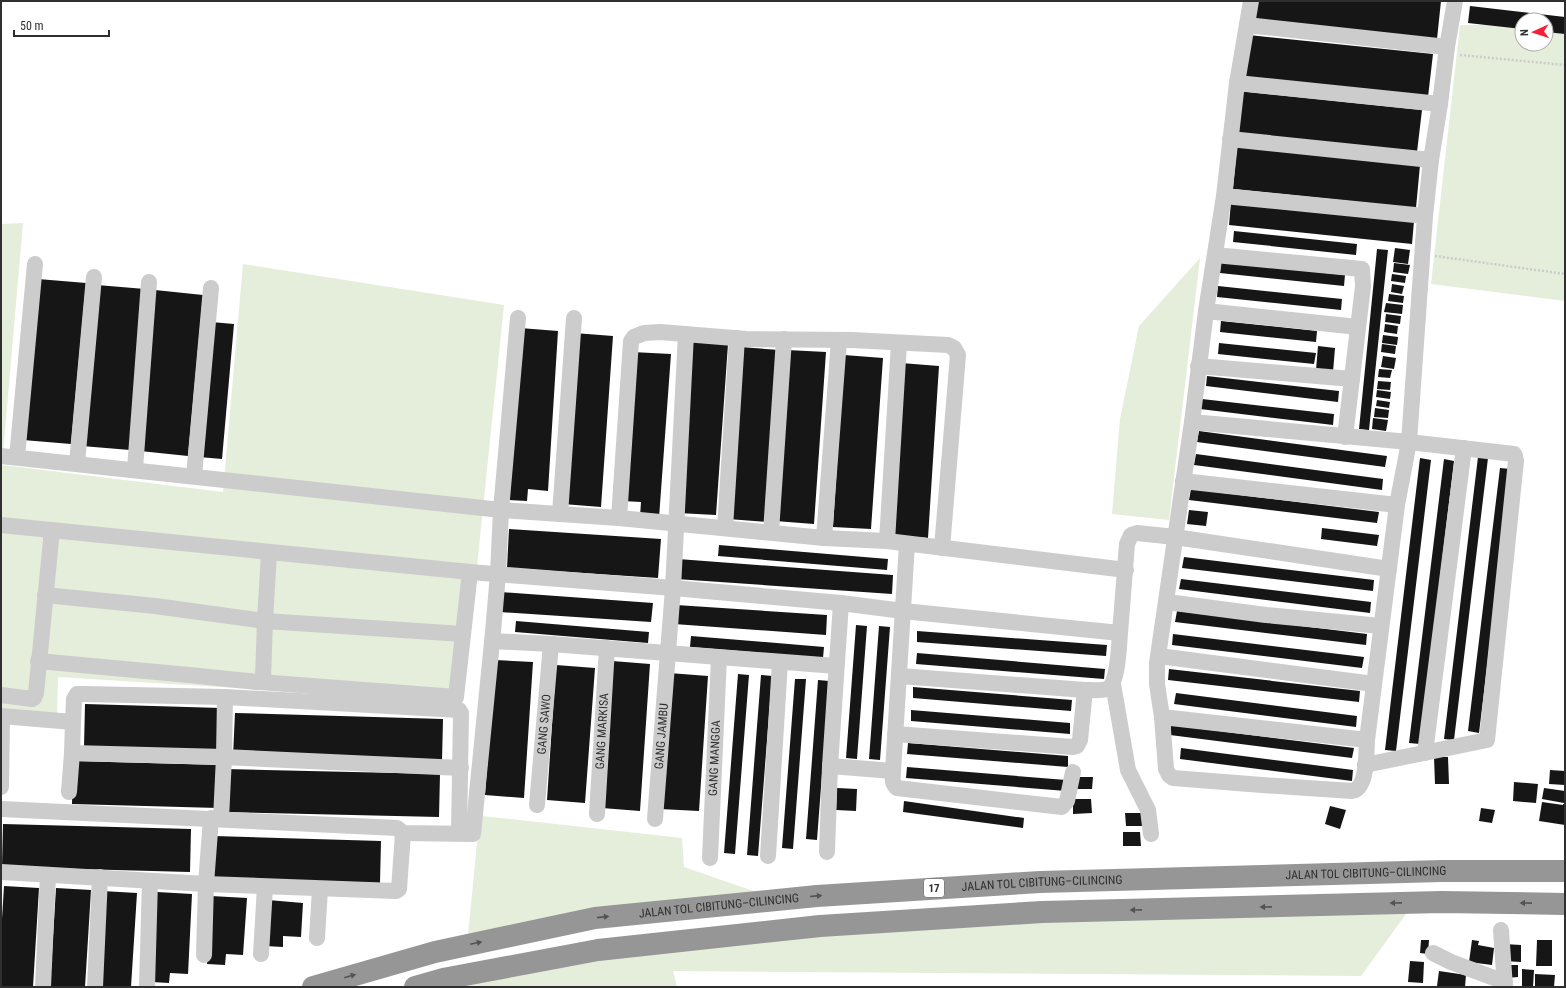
<svg xmlns="http://www.w3.org/2000/svg" width="1566" height="988" viewBox="0 0 1566 988" font-family="'Roboto Condensed',sans-serif">
<rect width="100%" height="100%" fill="#fff"/>
<!-- green -->
<path fill="#e5eddb" d="M1460,25H1522V44H1546V25H1565V301L1431,284Z
M23,223L2,465L223,492L243,264L504,305L463,702L58,677L57,716L1,713V224Z
M1200,258L1169,520L1112,514L1120,419L1139,326Z
M482,816L682,838L684,867L779,900L467,945L477,843Z
M1414,903L1361,976L673,971L677,987H415L820,926Z"/>
<!-- building -->
<path fill="#161616" d="M1256,1H1441L1437,39L1254,20Z
M1470,6L1565,17V34L1546,32V20H1522V29L1468,23Z
M1249,35L1433,54L1428,97L1245,78Z
M1238,91L1422,110L1417,152L1234,134Z
M1237,146L1420,165L1416,208L1233,189Z
M1231,202L1414,221L1412,244L1229,225Z
M1234,231L1357,244L1356,255L1233,242Z
M1395,248L1410,250L1408,264L1393,262Z
M1377,249L1388,250L1369,430L1359,429Z
M1221,262L1345,275L1344,286L1220,273Z
M1394,263L1410,265L1408,274L1393,272Z
M1392,274L1406,276L1405,283L1391,281Z
M38,279L86,283L71,444L23,440Z
M1392,284L1404,286L1402,294L1391,292Z
M97,285L145,289L130,450L82,446Z
M1218,286L1342,299L1341,310L1217,297Z
M155,290L203,295L188,456L140,451Z
M1389,294L1404,296L1403,303L1388,301Z
M1386,303L1403,305L1402,314L1384,312Z
M1386,314L1401,316L1400,324L1385,322Z
M1221,321L1317,331L1316,342L1220,332Z
M211,322L234,324L222,459L199,457Z
M1385,324L1398,326L1397,334L1384,332Z
M520,328L558,331L548,491L528,489L527,501L508,500Z
M574,333L613,336L601,507L563,504Z
M1383,335L1398,337L1397,345L1382,343Z
M689,341L728,344L716,515L678,513Z
M1219,343L1316,353L1314,364L1218,354Z
M1382,344L1396,346L1395,354L1381,352Z
M1318,346L1335,348L1333,372L1316,370Z
M740,347L779,350L767,522L728,519Z
M787,350L826,352L814,524L775,521Z
M632,352L671,354L659,518L640,517L641,502L622,501Z
M844,355L883,358L871,529L833,527Z
M1383,356L1396,358L1394,369L1381,367Z
M901,363L939,366L928,538L889,535Z
M1379,369L1392,370L1390,378L1378,377Z
M1207,376L1339,391L1338,402L1206,386Z
M1378,381L1391,382L1390,390L1377,389Z
M1377,390L1391,392L1390,399L1376,397Z
M1202,399L1334,414L1333,425L1200,409Z
M1377,400L1390,402L1389,408L1376,406Z
M1375,408L1389,410L1388,418L1374,417Z
M1373,418L1388,420L1386,431L1372,429Z
M1199,431L1387,456L1385,467L1197,442Z
M1196,454L1383,479L1382,490L1194,465Z
M1478,457L1488,458L1454,740L1444,739Z
M1420,458L1431,460L1396,751L1385,750Z
M1444,459L1454,461L1420,744L1409,743Z
M1500,468L1511,469L1479,733L1468,731Z
M1191,489L1379,512L1377,523L1189,500Z
M1189,510L1208,512L1206,526L1187,524Z
M1322,528L1379,535L1377,546L1321,539Z
M509,529L661,539L658,578L507,568Z
M719,545L888,559L887,570L718,556Z
M1184,557L1374,580L1373,591L1182,568Z
M678,559L893,575L892,594L676,579Z
M1181,579L1371,602L1370,613L1179,589Z
M501,592L653,603L651,622L500,612Z
M676,605L827,615L826,635L674,624Z
M1177,611L1367,634L1366,645L1175,622Z
M516,621L649,632L648,643L515,632Z
M856,625L867,626L857,759L846,758Z
M879,626L890,627L880,760L869,759Z
M917,631L1107,645L1106,656L917,642Z
M1173,634L1364,657L1362,668L1172,645Z
M691,636L824,647L823,658L690,647Z
M917,653L1105,669L1104,679L916,664Z
M495,660L533,662L524,798L485,795Z
M612,661L650,664L640,811L602,808Z
M556,665L595,668L585,803L547,800Z
M1169,669L1360,691L1359,702L1168,680Z
M669,673L708,676L699,811L660,809Z
M738,674L749,675L735,854L724,853Z
M761,675L772,676L758,856L747,855Z
M795,679H806L793,849L782,848Z
M818,680L829,681L817,840L806,839Z
M913,687L1072,700L1071,711L913,698Z
M1176,693L1357,716L1356,727L1174,704Z
M85,704L221,708V750L84,747Z
M911,710L1070,723V734L911,721Z
M235,713L443,719L442,761L233,756Z
M1171,725L1354,748L1352,758L1170,735Z
M908,743L1068,756V767L907,754Z
M1181,748L1353,770L1352,781L1180,759Z
M1434,757H1448L1449,784H1435Z
M73,761L219,765L218,808L72,804Z
M907,767L1066,780V791L906,778Z
M226,769L440,774L439,817L225,812Z
M1550,770L1565,771V785L1549,784Z
M1076,777H1093L1092,789H1076Z
M1514,782L1538,784L1536,803L1513,801Z
M837,788L857,789L856,811L836,810Z
M1544,788L1565,791L1564,803L1542,799Z
M1073,799H1091L1092,813L1073,814Z
M904,801L1024,818L1023,828L903,812Z
M1542,802L1563,805V804H1565V825L1539,821Z
M1330,806L1346,810L1340,829L1325,824Z
M1481,808L1495,810L1492,823L1479,821Z
M1125,813H1146V826H1126Z
M3,824L191,829L190,872L2,867Z
M1123,832H1140L1141,846H1123Z
M214,836L381,841L380,883L213,879Z
M4,886L39,888L33,987H1V935Z
M56,888L91,890L85,987H50Z
M102,891L137,893L131,987H96Z
M157,892L192,894L188,974L170,973L169,983L152,982Z
M211,896L247,898L243,955L226,954L225,965L207,964Z
M268,900L303,903L301,937L283,936V947L265,946Z
M1421,940H1429L1428,954L1420,953Z
M1472,940L1479,941L1478,945L1494,948L1492,965L1469,962Z
M1537,940H1552V966H1536Z
M1504,944L1521,945V962L1503,961Z
M1410,961L1424,962L1423,983L1408,982Z
M1506,965H1518V977L1507,978Z
M1522,969L1534,970L1533,987H1522Z
M1439,971L1466,975L1465,987L1437,986Z
M1535,974L1555,975L1554,987H1535Z"/>
<g fill="none" stroke-linecap="round" stroke-linejoin="round">
<!-- path -->
<path stroke="#ccc" stroke-width="2.5" stroke-dasharray="2 2" stroke-linecap="butt" d="M1460,55L1565,65
M1435,256L1565,274"/>
<!-- minor -->
<g stroke="#ccc" stroke-width="16">
<path d="M1251,1L1237,83L1224,196L1206,311L1192,422L1157,663V684L1162,717L1166,769L1169,775L1173,778L1262,785L1352,791C1368,788 1366,753 1367,740L1397,505L1409,442L1425,216L1431,160L1440,104L1447,47L1455,1"/>
<path d="M1247,25L1447,47"/>
<path d="M1237,83L1440,104"/>
<path d="M1230,139L1431,160"/>
<path d="M1224,196L1425,216"/>
<path d="M1215,255L1362,269L1363,286L1345,437"/>
<path d="M1206,311L1358,327"/>
<path d="M1198,366L1352,379"/>
<path d="M1192,422L1409,442L1514,454L1515,456L1516,461L1487,740L1365,765"/>
<path d="M1,456L501,510L619,518L824,538L887,541L1126,570"/>
<path d="M17,457L35,264"/>
<path d="M77,463L94,277"/>
<path d="M135,469L149,282"/>
<path d="M194,476L211,288"/>
<path d="M1183,481L1397,505"/>
<path d="M560,514L574,318"/>
<path d="M619,518L631,341L634,337L644,333L660,332L746,339L852,340L948,345L954,348L958,355L942,548"/>
<path d="M1,525L470,572L673,588L841,603L903,611L1120,633L1127,544L1131,535L1137,533L1175,537L1389,569"/>
<path d="M725,528L737,338"/>
<path d="M771,532L784,339"/>
<path d="M824,538L839,340"/>
<path d="M887,541L899,343"/>
<path d="M907,544L893,771C893,777 891,783 897,788L1062,807L1067,801L1073,772"/>
<path d="M45,595L155,606L265,621L269,553"/>
<path d="M1167,602L1266,615L1381,626"/>
<path d="M492,641L551,644L836,666"/>
<path d="M1159,656L1374,684"/>
<path d="M38,661L189,675L257,682H260L263,678L265,621L463,634"/>
<path d="M900,676L1085,690C1092,690 1101,691 1107,689C1118,686 1119,644 1120,633"/>
<path d="M260,682L456,697L470,572"/>
<path d="M1113,684L1128,770L1148,810L1151,834"/>
<path d="M1,695L32,699L34,698L36,693L52,530"/>
<path d="M1,716L73,722L74,699L77,694H83L225,697L459,710L461,713L459,833"/>
<path d="M1162,717L1367,740"/>
<path d="M73,722L72,753L224,757L461,768"/>
<path d="M895,734L1073,747L1077,746L1080,740L1085,690"/>
<path d="M1425,753L1464,448"/>
<path d="M830,766L893,771"/>
<path d="M1,787L2,716"/>
<path d="M69,792L72,753"/>
<path id="s1" d="M537,805L551,644"/>
<path d="M1,809L397,828L403,833L473,834L493,632L498,574L501,510L518,318"/>
<path id="s2" d="M597,814L607,648"/>
<path d="M221,819L224,757L225,697"/>
<path id="s3" d="M655,819L673,588L686,334"/>
<path d="M827,852L830,766L841,603"/>
<path d="M768,856L780,662"/>
<path id="s4" d="M710,858L719,657"/>
<path d="M1,872L206,884L396,891L399,889L403,833"/>
<path d="M1501,930L1505,987"/>
<path d="M317,938L320,889"/>
<path d="M1433,953L1451,962L1505,982"/>
<path d="M261,954L265,887"/>
<path d="M204,955L206,884L211,818"/>
<path d="M43,987L48,875"/>
<path d="M95,987L100,877"/>
<path d="M147,987L150,881"/>
</g>
<!-- highway -->
<g stroke="#969696" stroke-width="22">
<path id="s5" d="M313,987L435,952L595,918L817,896L1040,882L1441,871H1565"/>
<path d="M415,987L443,979L598,950L820,926L1042,912L1441,902L1565,904"/>
</g>
</g>
<!-- one-way arrows -->
<defs><path id="oneway-solid" d="M-6-.8H1V-3.2L6.5 0L1 3.2V.8H-6Z"/></defs>
<g fill="#535353">
<use href="#oneway-solid" transform="translate(816 896) rotate(-5)"/>
<use href="#oneway-solid" transform="translate(1396 903) rotate(179)"/>
<use href="#oneway-solid" transform="translate(1526 903) rotate(-179)"/>
<use href="#oneway-solid" transform="translate(1266 907) rotate(179)"/>
<use href="#oneway-solid" transform="translate(1136 910) rotate(179)"/>
<use href="#oneway-solid" transform="translate(603 917) rotate(-6)"/>
<use href="#oneway-solid" transform="translate(476 943) rotate(-12)"/>
<use href="#oneway-solid" transform="translate(350 976) rotate(-16)"/>
</g>
<g text-anchor="middle" dominant-baseline="central" stroke-width="4" stroke-linejoin="round" paint-order="stroke">
<!-- shield labels -->
<rect fill="#fff" stroke="#6d6d6d" stroke-width="1" x="924" y="879" width="20" height="18" rx="3"/>
<g font-size="11" font-weight="bold" fill="#2f2f2f">
<text x="934" y="888">17</text>
</g>
<!-- street labels -->
<g font-size="12" fill="#2f2f2f" stroke="#fff">
<text stroke="none"><textPath href="#s1" startOffset="81">GANG SAWO</textPath></text>
<text stroke="none"><textPath href="#s2" startOffset="83">GANG MARKISA</textPath></text>
<text stroke="none"><textPath href="#s3" startOffset="83">GANG JAMBU</textPath></text>
<text stroke="none"><textPath href="#s4" startOffset="100">GANG MANGGA</textPath></text>
<text stroke="none"><textPath href="#s5" startOffset="1063">JALAN TOL CIBITUNG–CILINCING</textPath></text>
<text stroke="none"><textPath href="#s5" startOffset="739">JALAN TOL CIBITUNG–CILINCING</textPath></text>
<text stroke="none"><textPath href="#s5" startOffset="415">JALAN TOL CIBITUNG–CILINCING</textPath></text>
</g>
</g>
<!-- border -->
<rect width="1566" height="988" fill="none" stroke="#2f2f2f" stroke-width="4"/>
<!-- north arrow -->
<g transform="translate(1534 32) rotate(267)"><circle r="19" fill="#ffffff" stroke="#acacac"/>
<path d="M0-3L7 15L0 10L-7 15Z" fill="#f62035"/>
<text y="-6" font-size="11" font-weight="bold" text-anchor="middle" fill="#2f2f2f">N</text>
</g>
<!-- scale -->
<path d="M14 30v6h95v-6" fill="none" stroke="#2f2f2f" stroke-width="2"/>
<text x="20" y="30" font-size="12" fill="#2f2f2f" stroke="#ffffff" stroke-width="3" paint-order="stroke">50 m</text>
</svg>
